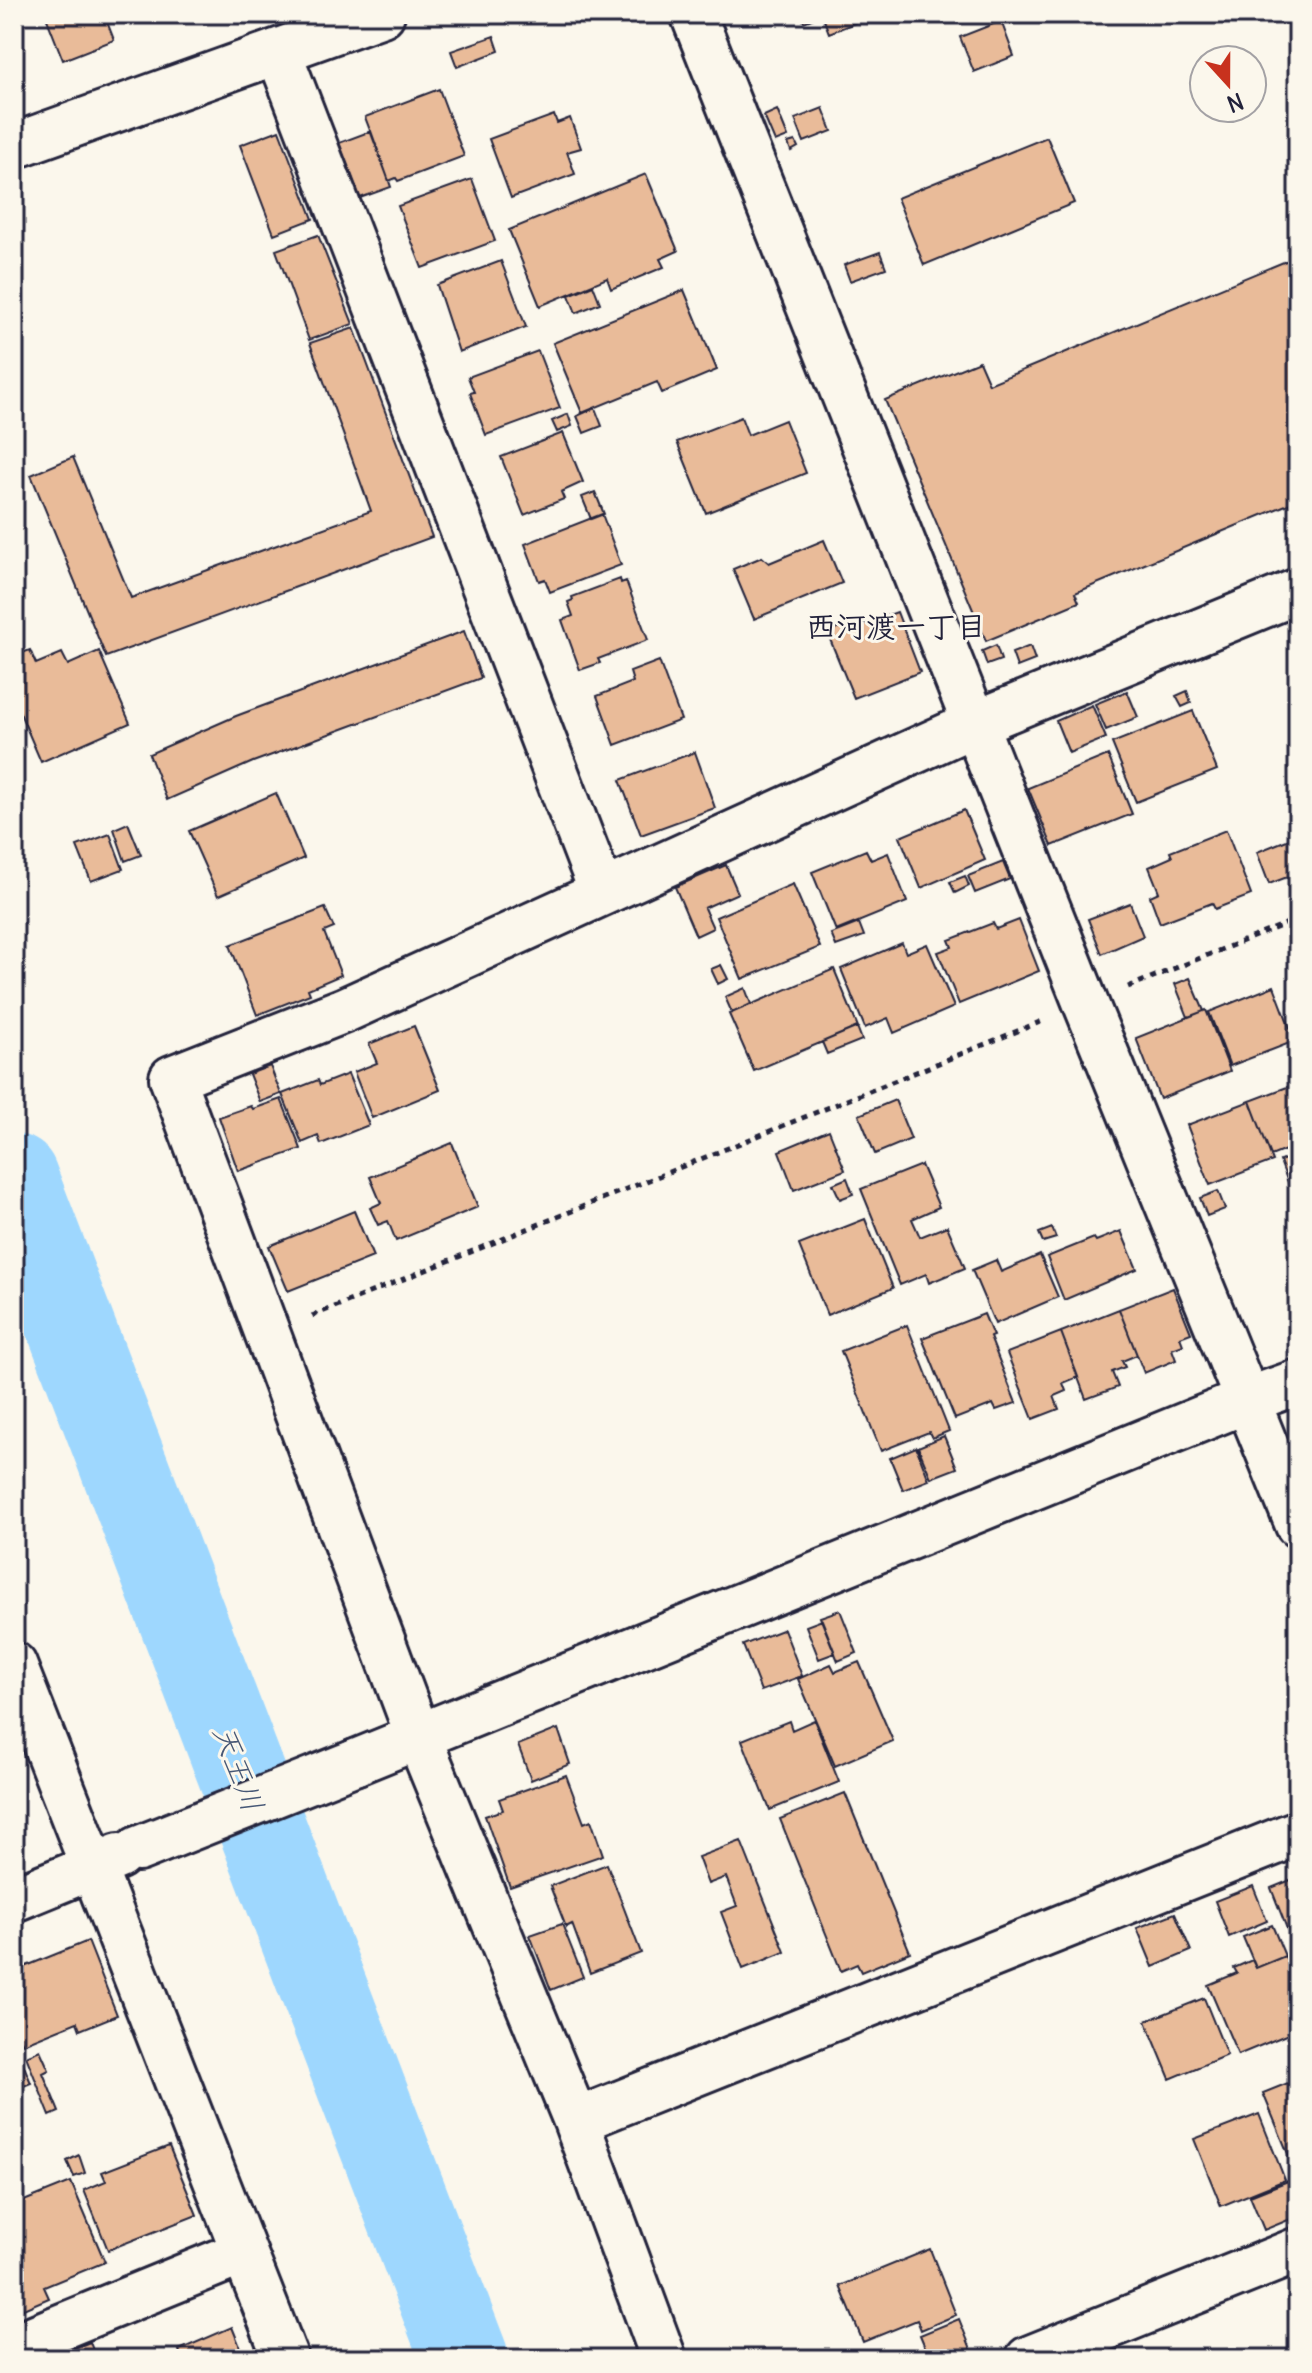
<svg xmlns="http://www.w3.org/2000/svg" width="1312" height="2373" viewBox="0 0 1312 2373" font-family="Delius,'Klee One',sans-serif">
<rect width="100%" height="100%" fill="#fbf7ec"/>
<filter id="ink" filterUnits="userSpaceOnUse"><feTurbulence type="fractalNoise" baseFrequency=".0125" numOctaves="2"/><feDisplacementMap in="SourceGraphic" scale="16" xChannelSelector="R" yChannelSelector="G"/><feConvolveMatrix kernelMatrix="1 2 1 2 8 2 1 2 1" color-interpolation-filters="sRGB"/></filter>
<g filter="url(#ink)">
<g fill="none" stroke-linecap="round" stroke-linejoin="round">
<!-- river -->
<path stroke="#9ed7fe" stroke-width="88" d="M14,1178L465,2359"/>
</g>
<!-- building -->
<path fill="#e9bb99" stroke="#22223b" stroke-width="2" d="M45,14H104L114,40L63,60Z
M801,14H878L829,33L822,15L804,22Z
M1001,21L1014,56L974,72L960,37Z
M494,36L499,51L457,67L451,51Z
M439,89L464,156L398,181L396,178L389,181L365,117Z
M823,108L832,131L804,142L795,119Z
M777,110L788,137L775,142L764,116Z
M554,115L557,123L570,118L581,148L567,152L575,174L511,198L489,139Z
M279,130L313,219L274,234L240,145Z
M371,131L391,187L360,198L339,143Z
M1047,137L1074,203L924,265L897,198Z
M795,141L798,147L791,151L788,143Z
M646,174L678,251L660,259L664,267L611,289L607,278L540,306L509,230Z
M472,179L495,241L422,268L398,206Z
M318,235L353,324L309,340L276,250Z
M880,252L886,268L850,281L844,265Z
M1298,256V500L1075,593L1079,602L986,641L885,400L979,361L989,384Z
M501,261L526,327L459,352L437,285Z
M593,285L600,303L576,313L569,295Z
M684,290L717,370L662,393L657,382L582,413L553,343Z
M354,328L432,537L106,657L31,475L73,457L131,598L371,511L310,343Z
M538,351L560,408L486,435L470,393L474,392L468,377Z
M595,408L602,426L584,433L577,416Z
M568,414L572,426L557,432L552,421Z
M741,417L748,435L785,420L806,473L706,513L677,442Z
M563,433L583,482L561,492L564,499L524,515L501,457Z
M595,492L604,514L591,519L582,497Z
M602,514L621,565L550,592L545,579L539,581L525,544Z
M824,540L842,583L754,619L733,569L762,557L769,563Z
M620,579L621,583L626,581L648,640L598,659L600,663L580,670L562,620L573,616L568,602L573,600L572,597Z
M897,612L920,672L854,698L827,632L862,618L864,624Z
M464,631L481,678L253,762L167,800L149,754L236,716Z
M996,645L1001,660L987,665L982,651Z
M1030,646L1035,660L1017,667L1012,653Z
M30,650L36,664L62,653L68,665L99,651L130,723L41,762L14,699V656Z
M659,661L681,720L615,745L597,696L633,682L630,672Z
M1127,691L1138,717L1106,730L1095,704Z
M1187,691L1191,703L1182,707L1176,696Z
M1092,705L1106,738L1069,753L1056,721Z
M1193,711L1217,770L1136,802L1112,743Z
M695,752L715,808L641,835L620,780Z
M1108,755L1132,814L1052,846L1028,788Z
M276,793L304,858L218,896L189,831Z
M964,810L985,860L921,888L900,837Z
M128,823L141,855L125,861L114,829Z
M1226,830L1251,895L1215,909L1212,903L1160,923L1150,896L1159,892L1149,867L1172,857L1170,852Z
M110,834L123,869L91,881L77,846Z
M1297,836L1298,873L1269,884L1257,852Z
M866,850L871,860L888,853L907,902L836,931L812,872Z
M1003,862L1010,879L975,893L968,876Z
M726,865L738,893L704,908L713,928L696,936L675,887Z
M965,876L969,886L955,893L950,882Z
M793,884L820,947L742,979L716,917Z
M1130,903L1143,936L1102,954L1088,919Z
M325,908L334,928L324,932L341,975L308,989L310,994L257,1015L230,945Z
M1019,920L1039,971L959,1004L938,952L952,947L949,940L993,923L996,929Z
M859,923L864,936L836,946L831,934Z
M902,943L906,953L927,944L954,1007L894,1033L888,1018L865,1028L841,969Z
M721,965L728,979L718,984L711,969Z
M834,969L858,1027L754,1071L729,1014Z
M1190,978L1204,1011L1188,1017L1175,984Z
M1274,986L1295,1041L1230,1066L1209,1012Z
M745,988L751,1004L732,1013L725,997Z
M1206,1010L1230,1071L1160,1099L1136,1038Z
M414,1026L440,1090L372,1118L354,1072L377,1063L369,1044Z
M857,1027L862,1040L827,1054L822,1042Z
M270,1066L281,1094L260,1102L249,1074Z
M348,1074L369,1125L321,1144L318,1136L302,1143L282,1094L318,1080L320,1085Z
M1298,1083V1145L1271,1156L1250,1101Z
M281,1099L301,1149L238,1171L219,1117L251,1106L253,1109Z
M895,1100L911,1139L875,1154L859,1115Z
M1250,1101L1273,1161L1210,1185L1187,1125Z
M829,1130L845,1170L794,1190L779,1151Z
M452,1143L478,1207L396,1241L388,1221L378,1225L370,1208L381,1203L370,1177Z
M1298,1154V1209L1280,1161Z
M921,1165L939,1207L912,1219L920,1237L947,1226L965,1268L929,1283L926,1274L900,1285L861,1189Z
M847,1178L853,1194L840,1199L833,1184Z
M1218,1191L1225,1209L1207,1216L1200,1198Z
M354,1211L373,1257L288,1291L269,1246Z
M865,1219L893,1288L827,1315L799,1245Z
M1052,1228L1056,1238L1043,1242L1039,1233Z
M1121,1231L1137,1269L1064,1300L1047,1257L1094,1238L1096,1241Z
M1040,1255L1058,1297L995,1324L972,1270L996,1260L1001,1272Z
M1173,1288L1191,1333L1180,1337L1183,1345L1172,1349L1176,1360L1144,1373L1119,1309Z
M1119,1309L1137,1355L1122,1361L1125,1367L1112,1372L1118,1387L1086,1399L1061,1332Z
M984,1314L993,1336L990,1337L1016,1403L996,1410L993,1404L955,1419L922,1338Z
M907,1325L949,1431L932,1438L929,1432L881,1451L841,1351Z
M1061,1332L1078,1377L1063,1383L1066,1391L1054,1396L1059,1409L1033,1419L1007,1353Z
M944,1436L957,1468L931,1478L918,1447Z
M916,1447L929,1480L903,1490L890,1458Z
M840,1610L857,1653L838,1661L820,1617Z
M822,1620L835,1653L819,1659L806,1626Z
M784,1629L802,1676L761,1691L743,1645Z
M859,1662L893,1741L835,1766L798,1679L831,1664L835,1672Z
M814,1720L839,1782L770,1810L742,1740L789,1721L792,1730Z
M558,1729L570,1764L531,1780L518,1745Z
M566,1775L584,1823L591,1820L603,1855L510,1887L485,1816L503,1810L499,1799Z
M845,1793L910,1952L861,1972L857,1964L841,1971L780,1819Z
M741,1841L785,1952L743,1969L721,1912L737,1906L726,1877L708,1884L698,1857Z
M607,1864L641,1953L590,1973L572,1924L566,1927L550,1886Z
M1298,1877V1957L1271,1888Z
M1253,1886L1267,1921L1229,1937L1215,1901Z
M1175,1913L1191,1951L1153,1967L1137,1928Z
M562,1924L583,1977L551,1990L530,1935Z
M1272,1925L1285,1956L1256,1968L1243,1937Z
M88,1941L117,2015L80,2030L77,2022L23,2044L14,2022V1971Z
M1285,1956L1298,1987V2030L1238,2055L1208,1985L1237,1973L1234,1968L1252,1960L1256,1968Z
M1204,1998L1227,2055L1170,2079L1146,2021Z
M14,2042L31,2083L14,2090Z
M40,2050L49,2070L43,2073L59,2112L50,2116L26,2056Z
M1298,2079V2158L1291,2161L1263,2093Z
M1259,2114L1285,2180L1221,2206L1194,2139Z
M169,2146L197,2215L108,2250L84,2190L106,2181L102,2172Z
M79,2155L85,2173L74,2177L67,2161Z
M1288,2181L1298,2206V2216L1264,2230L1250,2196Z
M71,2182L105,2262L44,2287L49,2298L14,2313V2205Z
M930,2249L956,2315L921,2330L917,2320L863,2342L840,2286Z
M959,2319L973,2354L960,2359H930L920,2335Z
M232,2327L245,2359H182L179,2350Z
M90,2342L96,2359H53L52,2357Z"/>
<g fill="none" stroke-linecap="round" stroke-linejoin="round">
<!-- street casing -->
<g stroke="#22223b" stroke-width="50">
<path id="street" d="M693,14L1086,1004L1298,1525
M279,53L602,892
M14,146L382,14
M14,1665L286,2359
M356,1762L1245,1401L1298,1382
M14,1899L119,1856
M576,2121L1298,1833
M14,2346L244,2252
M664,2359L576,2121L418,1736L172,1078L345,1010L974,724L1298,591
M1028,2359L1298,2250"/>
</g>
<!-- secondary casing -->
<g stroke="#22223b" stroke-width="50">
<path id="secondary" d="M138,1849L356,1762"/>
</g>
<!-- path -->
<path stroke="#22223b" stroke-width="5" stroke-dasharray="6 6" stroke-linecap="butt" d="M1128,987L1298,919
M312,1316L1045,1020"/>
<!-- street -->
<use href="#street" stroke="#fbf7ec" stroke-width="44"/>
<!-- secondary -->
<use href="#secondary" stroke="#fbf7ec" stroke-width="44"/>
</g>
</g>
<g text-anchor="middle" dominant-baseline="central" stroke-width="6" stroke-linejoin="round" paint-order="stroke">
<!-- neighbourhood labels -->
<g font-size="30" font-weight="bold" fill="#22223b" stroke="#fbf7ec">
<text x="896" y="626">西河渡一丁目</text>
</g>
<!-- water labels -->
<g font-size="30" font-style="italic" fill="#475876" stroke="#fbf7ec">
<text transform="translate(239 1768) rotate(69)">天王川</text>
</g>
</g>
<!-- margin -->
<rect width="1312" height="2373" fill="none" stroke="#fbf7ec" stroke-width="48"/>
<rect x="24" y="24" width="1264" height="2325" fill="none" stroke="#22223b" stroke-width="3" filter="url(#ink)"/>
<!-- north arrow -->
<g transform="translate(1228 84) rotate(159)"><circle r="38" fill="#fbf7ec" stroke="#a4a2a5" stroke-width="2"/>
<path d="M0-6L14 30L0 20L-14 30Z" fill="#c8321e"/>
<text y="-12" font-size="22" font-weight="bold" text-anchor="middle" fill="#22223b">N</text>
</g>
</svg>
